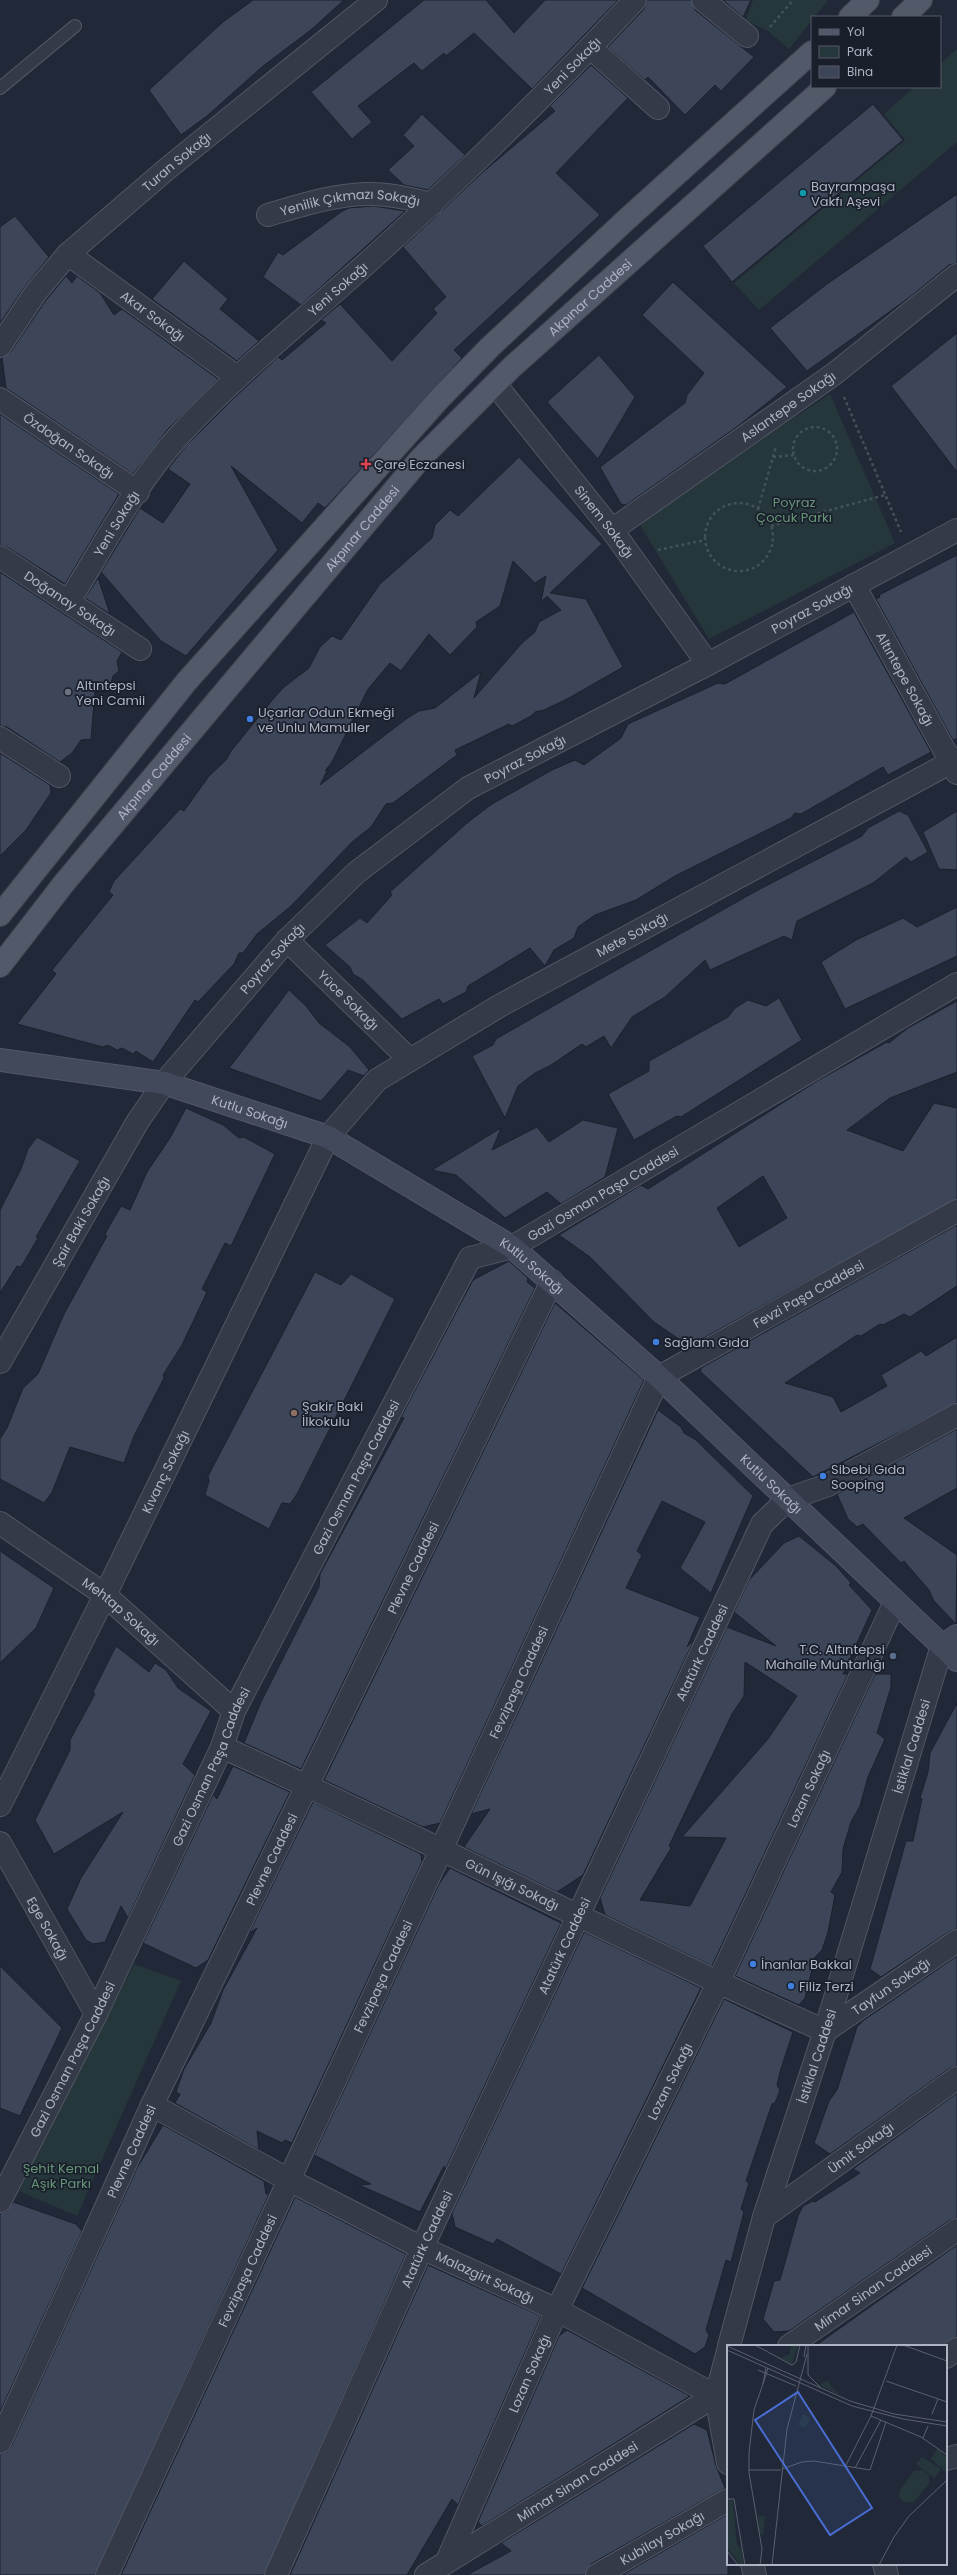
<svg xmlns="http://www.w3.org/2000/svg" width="957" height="2575" viewBox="0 0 957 2575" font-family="Poppins,sans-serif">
<rect width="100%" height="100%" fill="#212837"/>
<!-- green -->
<path fill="#26373b" d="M753,0H828L789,49L768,31L746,20Z
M957,49V142L759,310L734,283L905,140L884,114L914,87H940V64Z
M830,394L895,543L709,639L637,520Z
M134,1964L181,1981L77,2216L19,2191Z"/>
<!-- building -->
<path fill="#3d4558" stroke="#1c212f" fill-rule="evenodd" d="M253,0H344L312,29L262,67L207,116L181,135L149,90L223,22Z
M424,0H486L514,33L545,0H618L532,89L474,33L446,56L444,53L422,71L414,63L358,106L372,122L352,139L311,92Z
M647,0H691L695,10L754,57L721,91L715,85L685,115L648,77L645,80L608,47L644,9Z
M723,0H751L743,17Z
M591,65L628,98L556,173L600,215L454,350L462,358L325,508L318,503L302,523L231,466L278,550L186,656L161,641L101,572L140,508L163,523L190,484L168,469L186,446L233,399L278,357L282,360L326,323L321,320L340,304L392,361L437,313L433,309L446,297L403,247L483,172L555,111L550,106Z
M873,104L903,140L732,282L703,246Z
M422,114L465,155L428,190L404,185L388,170L414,146L403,135Z
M957,194V263L949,265L910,297L807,371L770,328L827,284Z
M373,206L405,211L301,305L263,277L278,252L283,255L341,212L349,208Z
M15,216L49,257L26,285L0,323V227Z
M184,261L228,299L220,309L259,341L237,361L152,299Z
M66,276L72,283L77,276L100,293L114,315L122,309L218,379L168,429L133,474L6,388L2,358L10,353L46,300Z
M673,282L787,387L738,426L626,505L621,504L600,467L685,403L687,395L704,373L642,315Z
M957,333V472L891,386Z
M599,355L635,397L598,459L547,402Z
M0,414L119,494L65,584L7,547L0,545Z
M519,457L602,544L550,593L586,599L623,667L569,698L544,710L535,712L531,716L512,726L509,724L455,750L457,755L393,803L386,804L371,827L352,842L291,906L257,934L243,953H239L234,964L198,1002L195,1000L153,1062L136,1051L133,1054L122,1048L117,1050L108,1045L103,1047L17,1024L56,974L52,970L113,895L109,892L114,881L180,809L184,811L209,776L226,760L231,751L274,698L284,687L309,668L320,647L332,636L341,640L380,584L432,538L435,525L450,510L458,516ZM513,561L535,583L546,576L541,602L547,596L561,610L539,622L535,632L522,643L474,698L481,672L435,708L419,711L406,719L320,785L328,769L325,771L332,762L368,689L390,663L401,671L429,634L450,655L477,627L476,622L500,606Z
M957,555V739L953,740L876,599L880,597L879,595Z
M0,572L122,652L117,661L119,671L113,676L109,691L95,692L91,739L81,740L72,753L60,762L7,727L0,726Z
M98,578L110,614L85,598Z
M854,612L931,752L888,775L883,767L801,814L795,813L791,818L675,876L636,900L595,915L578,927L574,938L554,950L545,966L530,948L468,986L466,992L443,1004L439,999L402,1019L363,980L353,974L350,967L325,945L360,918L367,923L392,895L390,892L467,823L492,804L552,770L575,760L584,765L621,738L628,724L718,683L725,684Z
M0,753L50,785L51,793L26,830L0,856Z
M899,811L908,815L928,852L911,862L906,857L873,883L797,921L792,940L784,936L710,970L705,960L665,997L632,1017L611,1048L604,1036L586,1047L582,1044L551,1065L535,1073L518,1086L505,1118L472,1056L493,1045L496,1039L595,982L758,890L862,836L868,828Z
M957,811V870L939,869L923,832Z
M957,907V956L845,1009L821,962L856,940L903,918L917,927Z
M289,990L306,1006L319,1023L350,1047L369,1070L364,1076L348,1070L321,1101L229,1068Z
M779,998L802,1040L681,1117L677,1116L634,1140L608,1094L649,1071V1061L728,1017L735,1008L748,1000L766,1006Z
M957,1001V1072L890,1098L847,1130L903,1151L934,1103L957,1108V1199L689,1346L654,1322L590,1257L559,1235L641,1185L648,1189L817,1081L887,1042L889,1043L908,1028ZM763,1176L787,1218L739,1247L717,1208Z
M186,1108L223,1125L239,1138L244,1137L275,1154L231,1246L225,1243L202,1289L207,1292L182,1345L163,1375L164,1378L134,1436L124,1463L70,1447L52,1492L44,1503L0,1479V1439L7,1428L23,1388L38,1374L64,1314L107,1236L105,1234L121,1206L130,1210L147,1172L170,1138Z
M583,1120L618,1128L605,1177L561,1204L547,1192L505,1218L456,1175L432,1170L501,1128L492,1150L537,1127L549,1142Z
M37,1137L80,1161L36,1237L38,1238L21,1267L17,1266L0,1293V1210L21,1169L28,1149Z
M957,1225V1286L910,1317L904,1314L883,1325L880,1324L861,1336L857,1335L785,1383L833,1397L841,1412L887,1386L881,1375L921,1351L926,1356L957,1337V1403L813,1477L701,1372V1368Z
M509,1261L528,1278L527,1282L535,1288L301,1769L244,1743L261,1702L319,1587L320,1574L404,1418L401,1417L473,1280Z
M315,1272L341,1285L351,1274L395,1299L297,1494L290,1504L282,1503L269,1529L205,1495L209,1481L208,1476Z
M555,1303L644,1380L440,1823L423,1827L324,1780Z
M658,1410L681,1427L684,1433L696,1440L753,1496L711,1593L680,1568L705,1522L662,1501L637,1551L642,1555L626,1588L700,1617L687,1647L694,1640L583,1875L557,1892L464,1847L490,1809L471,1814Z
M957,1429V1488L904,1518L957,1555L956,1624L934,1601L929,1590L904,1561L901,1563L863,1524L857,1527L848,1519L837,1494Z
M799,1536L836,1566L851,1583L849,1585L872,1610L843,1674H848L712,1966L605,1915L600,1898L727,1627L776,1646L734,1612L749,1580L784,1543ZM745,1662L797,1696L768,1739L682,1837L726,1838L690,1906L640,1900L671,1848L669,1846L732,1714L744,1696Z
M0,1551L54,1588L36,1628L0,1663Z
M116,1646L149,1672L155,1663L166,1670L178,1688L211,1711L183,1764L195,1775L128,1918L121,1906L105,1942L93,1944L86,1940L67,1909L81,1878L123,1812L54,1854L35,1820L70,1750V1740L95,1694L93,1692Z
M875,1674H891V1687L877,1733L885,1739L868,1777L860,1806L851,1822L843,1849L842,1872L831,1892L835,1895L828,1932L822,1950L815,1957L805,1998L799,2005L735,1976Z
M957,1703V1929L950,1931L881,1977L870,1969L906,1841H913L922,1799L920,1798L928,1772L930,1753Z
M233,1766L290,1792L208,1960L196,1968L143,1943L213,1795L217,1799Z
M313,1802L421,1854L422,1862L292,2143L285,2140L282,2143L257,2131L259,2150L175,2103L180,2094L176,2092L184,2069L211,2023L223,1990L257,1928L249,1933Z
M450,1868L561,1923L445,2170L444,2166L420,2212L359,2185L371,2184L314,2155L439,1884Z
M584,1932L701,1988L561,2274L497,2239L493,2244L455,2227L452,2213Z
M957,1956V2066L950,2068L830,2154L814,2143L829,2101L837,2090L857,2027L864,2020Z
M0,1966L62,2028L20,2116L0,2108Z
M724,1999L793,2032L780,2072L777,2085L780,2090L775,2103L772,2104L746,2181L749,2183L741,2209L744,2212L731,2262L726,2260L706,2330L709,2335L705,2347L695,2354L582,2288Z
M957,2093V2218L950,2220L789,2331L774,2332L763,2319L774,2281L780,2280L798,2216L803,2206L813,2201L815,2202L860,2173L853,2169Z
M163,2125L264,2181L266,2194H269L95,2575H0V2454L7,2452L11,2447L137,2168Z
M295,2197L406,2254L264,2575H121Z
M13,2202L76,2224L82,2231L0,2412V2213L7,2211Z
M957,2245V2337L940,2346H815Z
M428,2265L541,2316L458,2505L452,2499L407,2575H290Z
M567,2330L690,2396L482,2526L478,2522L559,2336Z
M694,2424L707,2430L716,2466L725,2488L591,2564L585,2575H467L511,2551L501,2543Z
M728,2514V2575H622Z"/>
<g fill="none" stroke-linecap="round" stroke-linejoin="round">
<!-- lane casing -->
<g stroke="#525766" stroke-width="14">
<path id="lane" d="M0,88L75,26"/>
</g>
<!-- street casing -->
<g stroke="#525766" stroke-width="24">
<g id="street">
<path d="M703,0L747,36"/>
<path d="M591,48L658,108"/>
<path id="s1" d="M268,215C299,206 332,195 365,194C387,193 410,199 432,204"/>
<path id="s2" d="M68,254L237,377"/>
<path id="s3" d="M0,346L36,292L68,254L168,168L376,0"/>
<path id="s4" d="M495,384L612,530L708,664"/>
<path id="s5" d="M0,399L138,492"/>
<path id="s6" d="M612,530L834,374L957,275"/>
<path id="s7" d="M0,557L140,649"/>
<path id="s8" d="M854,585L957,773"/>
<path id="s9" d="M69,601C103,547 134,486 177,438C238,371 310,315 377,254C466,173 553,88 635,0"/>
<path d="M0,738L59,776"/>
<path id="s10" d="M287,940L410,1060"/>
<path id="s11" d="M0,1362L138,1121L164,1083L287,940L357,872L468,788L708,664L957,530"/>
<path id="s12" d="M0,1523L105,1595L234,1711"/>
<path id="s13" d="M222,1747C425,1838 622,1941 825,2031L957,1941"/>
<path id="s14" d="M0,1805L105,1595L328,1137L377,1080L501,1005L957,759"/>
<path id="s15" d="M0,1843L96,2014"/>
<path id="s16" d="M152,2105L289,2180L422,2248L557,2310L716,2396"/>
<path id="s17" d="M0,2201L96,2014L222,1747L234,1711L470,1258L512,1247L957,984"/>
<path id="s18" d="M764,2217L957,2078"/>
<path id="s19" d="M729,2346L764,2217L825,2031L942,1646"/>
<path id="s20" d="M789,2346L957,2230"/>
<path d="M728,2351L716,2396L728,2463"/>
<path d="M946,2357L957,2349"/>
<path id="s21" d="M0,2442L152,2105L552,1281"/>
<path d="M946,2459L957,2456"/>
<path id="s22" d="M447,2561L557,2310L718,1983L895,1602"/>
<path d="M752,2564L755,2575"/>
<path d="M884,2564L887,2575"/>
<path id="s23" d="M107,2575L659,1377L957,1211"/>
<path id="s24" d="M276,2575L422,2248L762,1524L788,1499L828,1485L957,1415"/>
<path id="s25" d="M426,2575L726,2389"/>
<path id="s26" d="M597,2575L728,2500"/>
</g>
</g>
<!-- secondary casing -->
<g stroke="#525766" stroke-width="24">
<g id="secondary">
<path id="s27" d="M0,1060L164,1083L328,1137L512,1247L659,1377L957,1660"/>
<path d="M942,1646L957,1636"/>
</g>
</g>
<!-- primary casing -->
<g stroke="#3e4352" stroke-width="24">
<g id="primary">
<path d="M850,17L868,0"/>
<path d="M903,17L921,0"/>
<path d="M0,915L187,681L441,397L490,347L627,219L812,52"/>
<path id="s28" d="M0,966L65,882L421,458L512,367L825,87"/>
</g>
</g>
<!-- path -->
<path stroke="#425358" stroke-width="2.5" stroke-dasharray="3 3" stroke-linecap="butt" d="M770,27L793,0
M844,397L901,532
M793 449a22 22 0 1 1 44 0a22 22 0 1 1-44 0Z
M773,457L794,455
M705 537a34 34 0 1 1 68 0a34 34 0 1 1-68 0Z
M758,509L776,446
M771,526L885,495
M658,550L705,540"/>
<!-- lane -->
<use href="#lane" stroke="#343a48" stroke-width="12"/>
<!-- street -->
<use href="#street" stroke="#343a48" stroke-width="22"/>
<!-- secondary -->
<use href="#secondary" stroke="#42495b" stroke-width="22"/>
<!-- primary -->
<use href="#primary" stroke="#525968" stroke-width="22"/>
</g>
<!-- markers -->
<circle fill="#0f9aa8" stroke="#1a1f2c" stroke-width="1.5" cx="803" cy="193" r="4"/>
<path fill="#e0444e" stroke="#1a1f2c" stroke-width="1.5" d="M364 458h4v4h4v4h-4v4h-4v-4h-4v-4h4z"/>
<circle fill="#6b7280" stroke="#1a1f2c" stroke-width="1.5" cx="68" cy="692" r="4"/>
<g fill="#3f7fe0" stroke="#1a1f2c" stroke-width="1.5">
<circle cx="250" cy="719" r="4"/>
<circle cx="656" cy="1342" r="4"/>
<circle cx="823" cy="1476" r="4"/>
<circle cx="753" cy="1964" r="4"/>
<circle cx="791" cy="1986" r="4"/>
</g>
<circle fill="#8d6e63" stroke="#1a1f2c" stroke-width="1.5" cx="294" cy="1413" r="4"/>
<circle fill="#5c6f8a" stroke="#1a1f2c" stroke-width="1.5" cx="893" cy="1656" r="4"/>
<g text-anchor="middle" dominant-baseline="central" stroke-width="3.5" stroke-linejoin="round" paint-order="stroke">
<!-- street labels -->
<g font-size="13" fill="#afb4c5" stroke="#1a1f2c">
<text stroke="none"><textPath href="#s9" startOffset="739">Yeni Sokağı</textPath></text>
<text stroke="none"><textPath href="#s3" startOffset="257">Turan Sokağı</textPath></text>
<text stroke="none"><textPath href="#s1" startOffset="84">Yenilik Çıkmazı Sokağı</textPath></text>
<text stroke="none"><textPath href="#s9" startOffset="415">Yeni Sokağı</textPath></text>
<text stroke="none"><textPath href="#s28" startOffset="893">Akpınar Caddesi</textPath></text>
<text stroke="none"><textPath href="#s2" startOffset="105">Akar Sokağı</textPath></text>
<text stroke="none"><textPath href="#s6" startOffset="215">Aslantepe Sokağı</textPath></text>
<text stroke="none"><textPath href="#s5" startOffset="83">Özdoğan Sokağı</textPath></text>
<text stroke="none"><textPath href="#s4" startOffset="176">Sinem Sokağı</textPath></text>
<text stroke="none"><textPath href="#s9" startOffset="91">Yeni Sokağı</textPath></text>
<text stroke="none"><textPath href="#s28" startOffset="568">Akpınar Caddesi</textPath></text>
<text stroke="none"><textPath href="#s7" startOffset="84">Doğanay Sokağı</textPath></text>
<text stroke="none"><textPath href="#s11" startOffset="1137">Poyraz Sokağı</textPath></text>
<text stroke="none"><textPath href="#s8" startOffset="107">Altıntepe Sokağı</textPath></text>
<text stroke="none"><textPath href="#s11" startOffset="813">Poyraz Sokağı</textPath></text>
<text stroke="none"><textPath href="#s28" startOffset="244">Akpınar Caddesi</textPath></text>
<text stroke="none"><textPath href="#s14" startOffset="1113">Mete Sokağı</textPath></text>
<text stroke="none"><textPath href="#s11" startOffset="489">Poyraz Sokağı</textPath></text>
<text stroke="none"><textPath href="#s10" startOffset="86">Yüce Sokağı</textPath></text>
<text stroke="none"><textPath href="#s27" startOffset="256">Kutlu Sokağı</textPath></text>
<text stroke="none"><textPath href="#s17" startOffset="1203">Gazi Osman Paşa Caddesi</textPath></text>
<text stroke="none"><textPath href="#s11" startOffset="162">Şair Baki Sokağı</textPath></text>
<text stroke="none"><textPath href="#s27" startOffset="580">Kutlu Sokağı</textPath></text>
<text stroke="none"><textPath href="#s23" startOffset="1490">Fevzi Paşa Caddesi</textPath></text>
<text stroke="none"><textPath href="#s14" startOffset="372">Kıvanç Sokağı</textPath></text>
<text stroke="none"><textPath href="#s17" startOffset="807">Gazi Osman Paşa Caddesi</textPath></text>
<text stroke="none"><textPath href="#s27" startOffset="904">Kutlu Sokağı</textPath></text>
<text stroke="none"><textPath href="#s21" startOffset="967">Plevne Caddesi</textPath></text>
<text stroke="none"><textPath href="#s12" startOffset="150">Mehtap Sokağı</textPath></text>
<text stroke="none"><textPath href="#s24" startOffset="1016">Atatürk Caddesi</textPath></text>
<text stroke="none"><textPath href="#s23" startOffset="983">Fevzipaşa Caddesi</textPath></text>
<text stroke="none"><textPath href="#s19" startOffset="627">İstiklal Caddesi</textPath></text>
<text stroke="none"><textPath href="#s17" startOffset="483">Gazi Osman Paşa Caddesi</textPath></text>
<text stroke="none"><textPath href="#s22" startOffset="853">Lozan Sokağı</textPath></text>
<text stroke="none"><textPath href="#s21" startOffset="643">Plevne Caddesi</textPath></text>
<text stroke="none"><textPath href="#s13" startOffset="321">Gün Işığı Sokağı</textPath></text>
<text stroke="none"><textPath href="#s15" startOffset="98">Ege Sokağı</textPath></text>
<text stroke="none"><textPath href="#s24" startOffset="692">Atatürk Caddesi</textPath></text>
<text stroke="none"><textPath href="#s23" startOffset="659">Fevzipaşa Caddesi</textPath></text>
<text stroke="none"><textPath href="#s13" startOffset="746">Tayfun Sokağı</textPath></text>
<text stroke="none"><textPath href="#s19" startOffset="303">İstiklal Caddesi</textPath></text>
<text stroke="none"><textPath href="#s17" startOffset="159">Gazi Osman Paşa Caddesi</textPath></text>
<text stroke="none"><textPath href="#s22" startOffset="529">Lozan Sokağı</textPath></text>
<text stroke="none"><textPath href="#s18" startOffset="119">Ümit Sokağı</textPath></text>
<text stroke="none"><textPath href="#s21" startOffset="319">Plevne Caddesi</textPath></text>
<text stroke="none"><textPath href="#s24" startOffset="368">Atatürk Caddesi</textPath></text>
<text stroke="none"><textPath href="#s23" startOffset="335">Fevzipaşa Caddesi</textPath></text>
<text stroke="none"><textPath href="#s16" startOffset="375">Malazgirt Sokağı</textPath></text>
<text stroke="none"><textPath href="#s20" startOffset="102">Mimar Sinan Caddesi</textPath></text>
<text stroke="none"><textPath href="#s22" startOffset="205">Lozan Sokağı</textPath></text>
<text stroke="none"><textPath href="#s25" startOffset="178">Mimar Sinan Caddesi</textPath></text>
<text stroke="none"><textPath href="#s26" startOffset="75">Kubilay Sokağı</textPath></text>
</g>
<!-- poi labels -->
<g font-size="13" fill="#afb4c5" stroke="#1a1f2c" text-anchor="start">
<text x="811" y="186">Bayrampaşa<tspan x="811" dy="15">Vakfı Aşevi</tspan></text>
<text x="374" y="464">Çare Eczanesi</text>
<text x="76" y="685">Altıntepsi<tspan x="76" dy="15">Yeni Camii</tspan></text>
<text x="258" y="712">Uçarlar Odun Ekmeği<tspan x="258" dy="15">ve Unlu Mamuller</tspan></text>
<text x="664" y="1342">Sağlam Gıda</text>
<text x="302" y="1406">Şakir Baki<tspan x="302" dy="15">İlkokulu</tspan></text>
<text x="831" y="1469">Sibebi Gıda<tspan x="831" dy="15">Sooping</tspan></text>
<text x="885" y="1649" text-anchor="end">T.C. Altıntepsi<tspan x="885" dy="15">Mahalle Muhtarlığı</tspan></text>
<text x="761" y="1964">İnanlar Bakkal</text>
<text x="799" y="1986">Filiz Terzi</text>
</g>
<!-- park labels -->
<g font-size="13" fill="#669576" stroke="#1a1f2c">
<text x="794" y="502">Poyraz<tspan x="794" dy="15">Çocuk Parkı</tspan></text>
<text x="61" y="2168">Şehit Kemal<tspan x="61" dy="15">Aşık Parkı</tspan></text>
</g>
</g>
<!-- overview -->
<g transform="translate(727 2345)">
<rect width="220" height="220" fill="#212837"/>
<path d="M64,0H71L65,19L54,13L63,9ZM101,35L106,44L115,51L92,40ZM76,69L84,74L78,83L71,80ZM210,104L220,112V128L204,114ZM195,112L214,124L208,133L189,119ZM196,125L202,130V138L187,157H177L172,152L173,145L187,126ZM2,153L6,157L10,200L14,204L17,220H13L0,202ZM31,171H38L36,190L32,188Z" fill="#26373b"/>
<path fill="none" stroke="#5a6070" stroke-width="1" d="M28,0L65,20L69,17L73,0M170,0L144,71L194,92L220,110M176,0L220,16M0,1L123,56L167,69L220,77M81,1V30L94,43M0,5L125,61L176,74L220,81M77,12L79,0M39,23L36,39L41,23M31,25L69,41M159,36L220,57M205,69L211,54M196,93L201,81M118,122L144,71M128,123L154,75M55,124L75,117L87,116L143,125L159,77M22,125H54M0,154H7L18,220M0,206L11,220M33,220L35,204L22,128V108L27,65L36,39M45,220L60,84L80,9M152,220L167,192L182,171L220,135"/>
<path fill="#496dd2" fill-opacity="0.15" stroke="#496dd2" stroke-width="2" d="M71,47L145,163L103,190L28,75Z"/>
<rect width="220" height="220" fill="none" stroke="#afb4c5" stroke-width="2"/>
</g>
<!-- legend -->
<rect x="811" y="16" width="130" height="72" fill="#1a1f2c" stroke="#565b69"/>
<rect x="819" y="29" width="20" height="6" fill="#525968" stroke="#565b69"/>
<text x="847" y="36" font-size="12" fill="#afb4c5">Yol</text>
<rect x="819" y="46" width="20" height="12" fill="#26373b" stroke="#565b69"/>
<text x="847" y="56" font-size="12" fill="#afb4c5">Park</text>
<rect x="819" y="66" width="20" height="12" fill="#3d4558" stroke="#565b69"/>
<text x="847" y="76" font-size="12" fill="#afb4c5">Bina</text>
</svg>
